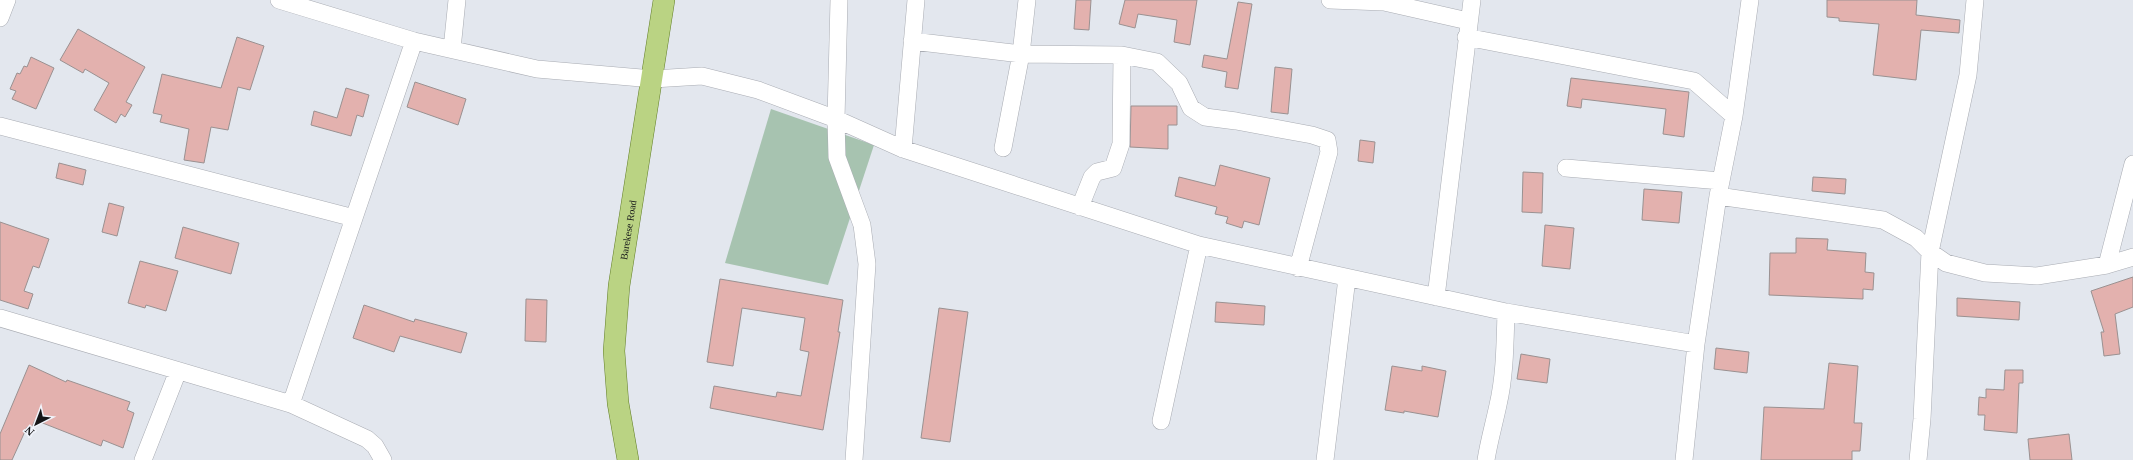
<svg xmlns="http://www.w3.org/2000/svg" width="2133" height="460" viewBox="0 0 2133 460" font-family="Georgia,serif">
<rect width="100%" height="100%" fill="#e3e7ee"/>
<!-- green -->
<path fill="#a7c3b0" d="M771,109L874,145L828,285L725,263Z"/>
<!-- building -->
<path fill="#e3b1ae" stroke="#9a9191" d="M1076,0H1091L1089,30L1074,29Z
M1125,0H1197L1190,45L1174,42L1177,20L1138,14L1135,28L1119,24Z
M1827,0H1917L1916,15L1960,20L1959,33L1921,30L1916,80L1873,75L1879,24L1839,21V18L1827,17Z
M1238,2L1252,4L1238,89L1225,87L1227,72L1202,67L1204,55L1227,59Z
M78,29L145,67L126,102L132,105L125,117L121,114L116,123L94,110L109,83L85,69L83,73L60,60Z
M237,37L264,46L250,90L238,87L228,130L211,127L204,163L184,160L189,129L160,122L162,115L153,113L162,74L221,88Z
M31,57L54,68L36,109L12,99L16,91L10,89L17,73L20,74L24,66L27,67Z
M1275,67L1292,69L1288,114L1271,112Z
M1571,78L1689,92L1684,137L1663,134L1666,109L1582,99L1581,108L1567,106Z
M415,82L466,99L458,125L407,107Z
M346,88L369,95L363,117L357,115L351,136L311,125L314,111L337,118Z
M1131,106H1177V125H1168V149L1130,147Z
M1360,140L1375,142L1373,163L1358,161Z
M59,163L86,170L83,185L56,178Z
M1220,165L1270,178L1259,225L1244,221L1242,228L1226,223L1228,217L1215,214L1217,207L1175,196L1179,177L1215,186Z
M1523,172L1543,173L1542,213L1522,212Z
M1813,177L1846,179L1845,194L1812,191Z
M1644,189L1682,192L1679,223L1642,220Z
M109,203L124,207L117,236L102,232Z
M0,222L49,239L39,268L33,266L24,291L33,294L28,309L0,300Z
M1545,225L1574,228L1570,269L1542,266Z
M183,227L239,243L231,274L175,258Z
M1796,238L1828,239L1827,250L1866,253L1865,272L1874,273L1873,290L1863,289V299L1769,295L1770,253H1796Z
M140,261L178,271L166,311L146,305L145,308L128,303Z
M2133,277V307L2115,314L2120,354L2104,356L2101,332H2104L2091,291Z
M720,279L843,300L838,332H840L823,430L710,408L714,386L776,397L777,392L801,396L809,352L800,350L805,318L742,308L733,366L707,362Z
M1957,298L2020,302L2019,320L1957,316Z
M526,299L547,300L546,342L525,341Z
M1216,302L1265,306L1264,325L1215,322Z
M364,305L414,322L415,319L467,333L461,353L400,336L394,352L353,338Z
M939,308L968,312L950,442L921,438Z
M1716,348L1749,352L1747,373L1714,369Z
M1521,354L1550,359L1547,383L1517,379Z
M1829,363L1858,366L1854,423H1862L1860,451H1852V460H1761L1764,407L1824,409Z
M29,365L66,382L67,380L130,402L127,410L134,413L123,448L103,440L101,446L35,420L31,429L27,427L12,460H0V434Z
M1392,366L1422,371V366L1446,371L1438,417L1404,411V413L1385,410Z
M2005,370H2023V383H2019L2017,433L1984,430L1985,415H1978L1979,397L1986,398V389L2004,390Z
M2069,434L2072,460H2030L2028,439Z"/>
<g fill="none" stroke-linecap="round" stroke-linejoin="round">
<!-- minor casing -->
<g stroke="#a9acb3" stroke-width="18">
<path id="minor" d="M279,0L414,41L537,69L653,79L702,76L758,90L836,119L903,149L1199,245L1506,312L1696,344L1718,196L1883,220L1916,238L1930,252L1946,263L1985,273L2037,276L2107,265L2133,257
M839,0L836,119L837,157L862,225L867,264L854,460
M1330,0L1384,2L1468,21
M0,18L7,0
M1466,37L1694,81L1734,116
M912,41L1021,54L1122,55L1157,62L1179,83L1191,108L1205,117L1236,121L1312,135L1327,140L1329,152L1298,268
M452,49L457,0
M0,126L354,218
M1003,148L1021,54L1027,0
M903,149L916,0
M1566,168L1721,181
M1718,196L1734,116L1750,0
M1080,207L1092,177L1097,172L1113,168L1121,144L1122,55
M2107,265L2133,164
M1436,297L1472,0
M0,318L291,404L367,439L375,446L383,460
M291,404L414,41
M1161,421L1199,245
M143,460L178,371
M1325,460L1347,278
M1486,460C1489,441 1494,424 1498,405C1505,375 1505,343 1506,312
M1684,460L1696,344
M1918,460L1922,419L1930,252L1968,75L1975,0"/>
</g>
<!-- major casing -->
<g stroke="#627e28" stroke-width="22">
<g id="major">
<path id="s1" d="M628,460L618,403L614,351L619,286L664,0"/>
</g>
</g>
<!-- minor -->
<use href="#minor" stroke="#fff" stroke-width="17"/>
<!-- major -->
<use href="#major" stroke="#bad383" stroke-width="21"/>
</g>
<g text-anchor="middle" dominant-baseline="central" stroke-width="3" stroke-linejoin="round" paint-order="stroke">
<!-- street labels -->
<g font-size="10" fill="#141517" stroke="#f1f4fb">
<text stroke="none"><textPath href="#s1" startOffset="232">Barekese Road</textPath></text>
</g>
</g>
<!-- north arrow -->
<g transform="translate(36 424) rotate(222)" stroke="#f1f4fb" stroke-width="3" paint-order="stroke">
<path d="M0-3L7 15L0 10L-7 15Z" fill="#141517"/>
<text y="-6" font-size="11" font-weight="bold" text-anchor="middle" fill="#141517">N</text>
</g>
</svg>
